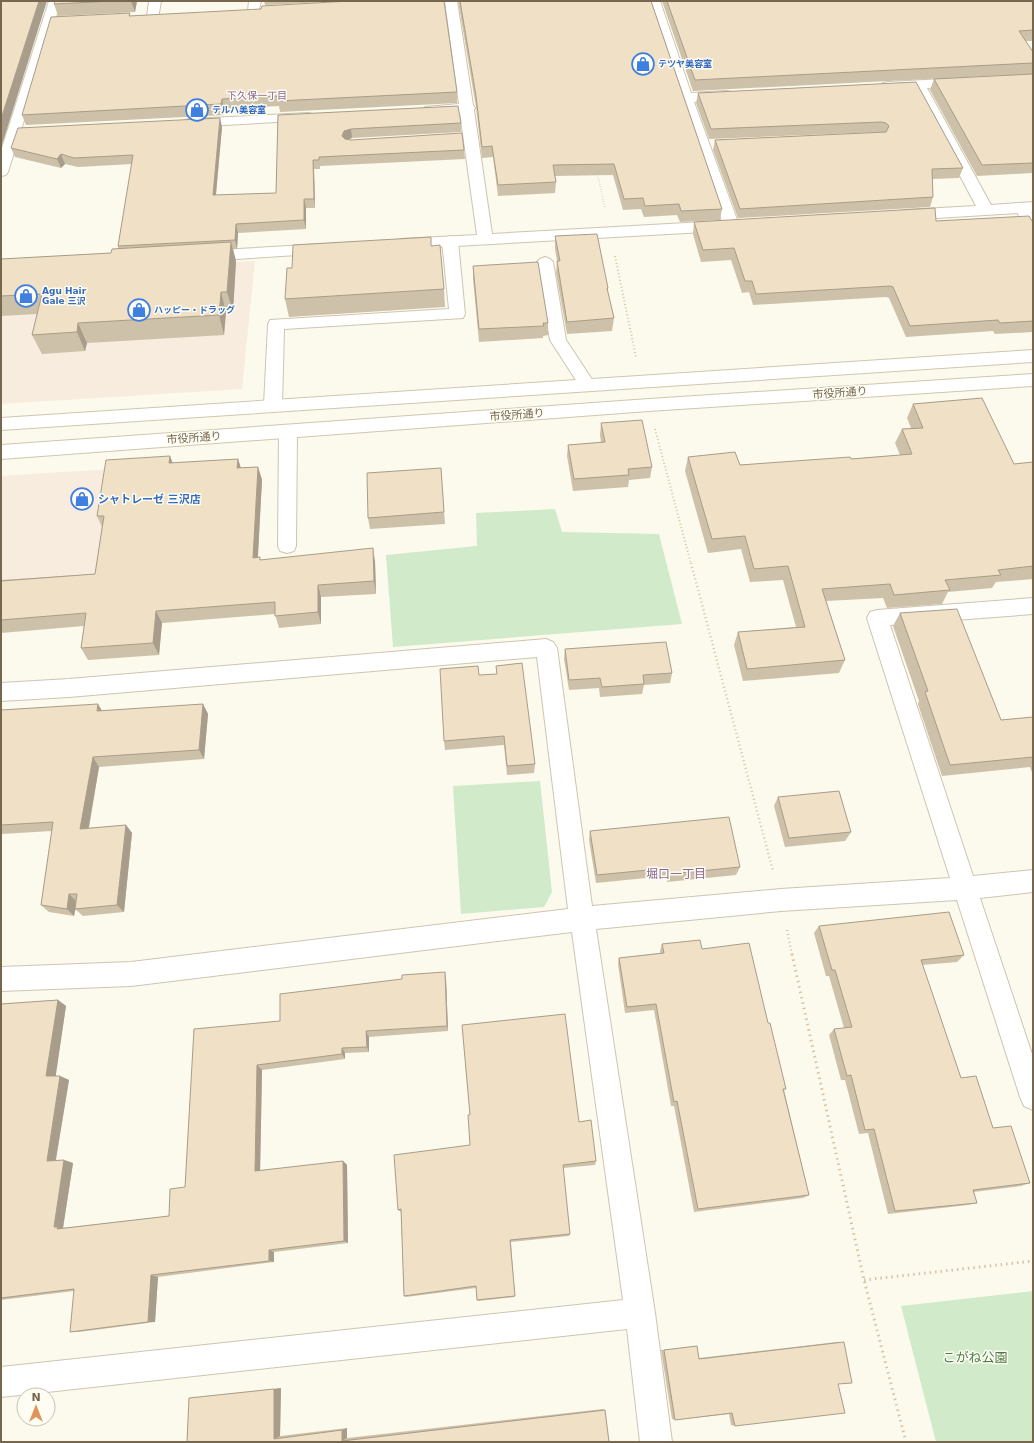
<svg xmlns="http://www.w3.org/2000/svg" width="1034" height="1443" viewBox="0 0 1034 1443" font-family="'DejaVu Sans','Noto Sans JP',sans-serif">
<rect width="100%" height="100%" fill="#fcfaec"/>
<!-- commercial -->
<path fill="#f8ecde" d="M255,261L242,389L1,404V276Z
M186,464L176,566L1,582V476Z"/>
<!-- green -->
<path fill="#d0eaca" d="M555,509L562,532L659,534L682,624L393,647L386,555L477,546L476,513Z
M540,781L552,892L544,907L461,914L453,786Z
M1033,1291V1442H936L901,1306Z"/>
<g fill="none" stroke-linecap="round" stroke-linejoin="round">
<!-- lane casing -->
<g stroke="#cec5b1" stroke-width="2">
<path id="lane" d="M249,1H261L258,14H250L248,11Z
M1021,203L1026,204L1033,215V234L1028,232L1014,207L1016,204Z
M450,236L455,238L458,241L465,314L463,318L284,329L282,405L279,409L273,411L267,409L264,405L268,324L270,320L449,309L442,241L445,238Z
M545,257L550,259L553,262L566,340L595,384L593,388L587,390L581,388L550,340L537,262L540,259Z
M288,425L294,427L297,431L296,546L294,551L287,553L280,551L278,546L279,431L282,427Z"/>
</g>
<!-- street casing -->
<g stroke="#cec5b1" stroke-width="2">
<path id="street" d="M49,1H61L8,172L6,175L1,176V151Z
M149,1H161L158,19H148L147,16Z
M445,1H457L473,105L475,108L474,110L492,234L722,221L648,1H660L691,93L726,91L731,92L733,95L731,98L726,99L694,102L739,225L737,228L722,231L401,249L395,247L393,244L395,241L401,239L477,235L460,113H425L423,110L425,107L459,104Z
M962,78L967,79L969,82L967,85L927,88L991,205L1033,202V212L904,220L899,218L896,215L899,212L904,210L976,206L914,89H883L881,86L883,83L888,82Z
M308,113L313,114L315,117L313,120L190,127L185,126L183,123L185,120L190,119Z
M323,244L329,245L331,249L329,253L204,261L198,260L196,256L198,252L204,251Z
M1033,598V614L890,625L973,876L1033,870V892L980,898L1033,1057V1110L1024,1106L1020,1097L957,900L781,911L596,929L655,1313L672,1442H640L627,1329L1,1397V1367L623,1300L572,932L131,986L1,991V967L131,962L568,909L537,657L69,697L1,701V683L69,679L546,639L553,642L557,648L592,906L781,889L950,878L867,618L870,612L877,610Z"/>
</g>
<!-- secondary casing -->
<g stroke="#d1c6af" stroke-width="2">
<path id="secondary" d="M1033,350V362L1,430V418Z
M1033,374V386L649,411L1,459V445L649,399Z"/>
</g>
<!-- path-far3 -->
<path stroke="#d6c4a7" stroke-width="1.5" stroke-dasharray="0.5 2" stroke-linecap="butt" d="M597,172L605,208"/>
<!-- path-far2 -->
<path stroke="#d6c4a7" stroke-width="2" stroke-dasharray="1 2.5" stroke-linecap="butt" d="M615,256L636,357
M655,429L691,564"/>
<!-- path-far1 -->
<path stroke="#d6c4a7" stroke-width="2.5" stroke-dasharray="1 3" stroke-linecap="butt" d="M691,563L773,871
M787,930L792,955"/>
<!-- path -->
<path stroke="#d6c4a7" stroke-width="3" stroke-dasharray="1.5 4" stroke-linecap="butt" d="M792,954L864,1280L906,1442
M864,1280L1033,1261"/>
<!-- lane -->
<use href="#lane" fill="#fff" fill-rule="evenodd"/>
<!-- street -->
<use href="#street" fill="#fff" fill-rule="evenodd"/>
<!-- secondary -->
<use href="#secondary" fill="#fff" fill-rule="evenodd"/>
</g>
<!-- wall -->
<path fill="#cec1a9" d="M55,1H137L135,12L58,16L54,4Z
M264,1H345L265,5Z
M458,1H651L722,209L720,220L680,222L677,215L644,217L641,209L623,210L613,175L555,176L556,182L555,193L498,196L493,157L482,158L476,107Z
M662,1H1033V41H1026L1033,52V173L977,176L930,90L934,79L1006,75L693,91Z
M130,13V16L457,92V103L280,112L279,106L224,109V115L26,125L22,115Z
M916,82L963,168L959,178L932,179L933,197L930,207L738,218L713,150L715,140L880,132L709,139L696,103L698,93Z
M278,115L461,123V132L352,138L347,140L464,150L465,159L320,166V169H314L315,208H306V229L238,233L237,249H233L236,261L233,312H226L224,335L87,343L85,351L42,354L32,335L37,314L1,316V259L111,253L118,248V246L132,164L78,167L65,164L61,168L15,157L11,148L222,127L216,195L276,193Z
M936,221L1033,222V332L995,334L993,331L906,337L889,298L886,297L753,305L749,292L742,293L731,260L701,262L693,234L694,222Z
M555,236L608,288V293L614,318L612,331L567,334L556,273L557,261L555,249Z
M431,246L444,289L445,307L289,317L285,299L292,268Z
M473,266L548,323V335L543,336V338L479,342L473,279Z
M913,404L1014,464L1033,462V579L996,582L992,588L948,592L942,604L887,608L883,598L826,601L845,660L839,673L743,681L734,645L738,632L796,627L783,580L750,582L741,549L708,553L685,471L688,457L740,465L851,459L900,455L895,443L902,429L911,428L907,418Z
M601,423L652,467L650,478L629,480L628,487L573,491L567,456L568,445L601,442L600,435Z
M238,459L241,468L258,467L262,480L258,558L261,560L375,561L376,594L321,597V624L279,628L275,614L162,623L159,655L88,660L81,648L84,626L1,633V580L95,574L102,527L97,516L173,463Z
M441,468L445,524L370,529L368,518Z
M900,613L1001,720L1033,717V775L1030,767L942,776L918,704L919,701L893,626Z
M565,649L672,673L670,683L644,685L642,694L600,697L599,688L569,690L564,659Z
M496,666L535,764L534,773L507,775L504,745L445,750L444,741L479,675L497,674Z
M203,704L208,714L204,759L99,767L89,828L126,825L132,833L124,912L83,916L75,909L74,916L49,912L41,905L52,831L1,834V710L102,711Z
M778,797L851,832L845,841L785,847L774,806Z
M590,831L740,867L736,875L667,882L666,876L596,883L589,840Z
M819,926L964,955L957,962L922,965L961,1078L993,1128L1030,1183L1021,1186L974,1192L977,1203L968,1205L888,1214L868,1133L859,1134L845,1080H841L829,1035L834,1029L844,1028L829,976H826L814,933Z
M662,944L702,949L768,1023L786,1089L784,1090L809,1195L803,1198L694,1212L674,1106H671L654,1010L625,1013L618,964L619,958L660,953V951Z
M446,978L448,1031L369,1037V1052L345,1053V1059L262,1070L260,1171L343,1161L347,1165L348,1243L274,1252V1262L158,1277L155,1322L79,1332H70L74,1291L1,1300V1002L3,1004L58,1000L66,1006L55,1076H60L69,1080L56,1160H64L73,1163L63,1228L169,1216L280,1021Z
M579,1122L596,1161L595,1165L563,1168L570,1234L569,1236L511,1242L515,1297L478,1301L477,1300L476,1288L406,1297L404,1296L401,1212L398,1210L470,1145Z
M837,1342H844L838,1384L735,1426L731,1425L729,1414L675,1420L672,1419L661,1350L697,1346L699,1358Z
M281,1388L280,1436L347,1428V1438L603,1409L605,1410L609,1442H187L189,1398Z"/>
<!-- shaded-wall -->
<path fill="#a89d8a" d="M39,1H47L1,148V119Z
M131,1H137L135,12Z
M222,99L224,109V115L221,104Z
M220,118L222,127L215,204L213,195Z
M351,129L352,138L346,140L342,136L344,131Z
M61,154L65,164L61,168L57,159Z
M313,160L314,169L315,208L314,199Z
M304,199L306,208V229L304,220Z
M236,224L238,233L237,249L235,240Z
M231,242L236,261L233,312L227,292Z
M221,292L226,312L224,335L219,315Z
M78,323L87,343L85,351L77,332Z
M170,456L175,469L169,463Z
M238,459L242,472L237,468Z
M258,467L262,480L257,570L253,558Z
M373,548L375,561L376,594L374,581Z
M318,585L321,597V624L318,612Z
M156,611L162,623L159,655L153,643Z
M98,704L104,714L97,711Z
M203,704L208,714L204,759L199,750Z
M93,757L99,767L87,837L80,829Z
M126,825L132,833L124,912L117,905Z
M69,894L77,902L74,916L67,909Z
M445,972L446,978L448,1031L447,1026Z
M58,1000L66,1006L55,1081L46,1076Z
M366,1031L369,1037V1052L367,1047Z
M342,1048L345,1053V1059L342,1054Z
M257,1065L262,1070L260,1175L255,1171Z
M60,1076L69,1080L55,1164L47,1161Z
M64,1160L73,1163L63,1228L57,1229L54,1227Z
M343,1161L347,1165L348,1243L344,1241Z
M269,1250L274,1252V1262L269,1261Z
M151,1275L158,1277L155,1322H148Z
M281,1388L280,1436L274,1439V1389Z
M347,1428V1438L342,1441V1430Z"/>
<!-- building -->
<path fill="#f0e0c5" stroke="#a89d8a" d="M1,1H39L1,119Z
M55,1H113L54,4Z
M350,1H444L457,92L278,101V96L222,99L221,104L22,115L51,17L130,13L129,16L261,9L262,6Z
M460,1H651L722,209L681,211L679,204L645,206L643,198L624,199L614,164L553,165L556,182L498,185L492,146L482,147L476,96Z
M667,1H1033V30L1019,31L1033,52V63L695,80Z
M1033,74V163L982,165L934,79Z
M916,82L963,168L932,169L933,197L740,209L715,140L886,132L889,126L886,123L881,122L711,129L698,93Z
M458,106L461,123L351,129L344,131L342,136L345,139L351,140L462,133L464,150L319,157V160H313L314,199H304V220L236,224L235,240L118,246L133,155L74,158L61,154L57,159L11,148L18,128L220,118L213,195L276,193L278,115Z
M935,208L936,221L1029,216L1032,221L1033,222V321L1000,323L998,320L910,326L893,287L890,286L756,294L752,281H745L734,248L703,250L694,222Z
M597,234L608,288H607L614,318L567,322L557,261H560L555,236Z
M431,237V246L440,245L444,289L285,299L287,268H292L293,245Z
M231,242L227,292H221L219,315L78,323L77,332L32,335L42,294L1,296V259L111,253L112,249Z
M538,262L548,323H543L544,326L479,329L473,266Z
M982,398L1014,464L1033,462V566L998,570L1001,575L945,580L950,590L894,595L890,584L822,589L845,660L747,669L738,632L805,627L788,566L754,569L745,536L712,539L688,457L735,452L740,465L850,457L851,459L912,454L902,429L923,428L913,404Z
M642,420L652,467L628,469L629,475L574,479L568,445L605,442L601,423Z
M170,456L169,463L238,459L237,468L258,467L253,558L260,557V560L373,548L374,581L318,585V612L275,616V602L156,611L153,643L81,648L86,613L1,620V581L95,574L104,516H97L106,460Z
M441,468L444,512L368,518L367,473Z
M957,609L1001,720L1033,717V757L950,765L925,692L928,691L900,613Z
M666,642L672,673L643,675L644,684L602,687L600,678L569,680L565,649Z
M522,663L535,764L507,766L504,736L444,741L440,669L478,666L479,675L497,674L496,666Z
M98,704L97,711L203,704L199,750L93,757L80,829L126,825L117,905L75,909L77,894H69L67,909L41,905L53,822L1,825V710Z
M839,791L851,832L789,838L778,797Z
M729,817L740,867L670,874L669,868L597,875L590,831Z
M949,912L964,955L921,960L961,1078L976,1076L993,1128L1011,1126L1030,1183L973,1190L977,1203L895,1211L874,1129L865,1130L851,1075L847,1076L834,1029L852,1027L835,970H832L819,926Z
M700,940L702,949L749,943L768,1023H770L786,1089H783L809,1195L698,1209L677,1101L674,1102L656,1004L627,1007L619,958L664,953L662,944Z
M445,972L447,1026L366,1031L367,1047L342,1048V1054L257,1065L255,1171L343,1161L344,1241L269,1250V1261L151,1275L148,1322L70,1332L74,1289L1,1298V1004L58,1000L46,1076H60L47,1161L64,1160L54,1227H58L57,1229L169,1216L170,1189L185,1187L194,1029L280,1021V994L402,979V975Z
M565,1014L579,1122L591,1120L596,1161L563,1165L570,1234L510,1240L515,1296L477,1300L476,1286L404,1296L401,1209L398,1210L394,1155L470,1145L468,1115H470L462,1025Z
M844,1342L852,1383L838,1384L845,1413L735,1426L732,1413L675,1420L664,1350L697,1346L699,1359Z
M274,1389V1439L342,1430V1441L605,1410L609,1442H187L189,1398Z"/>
<!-- icons -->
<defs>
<g id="shop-ring" transform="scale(1.15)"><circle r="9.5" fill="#fefdf3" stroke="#3f7fe0" stroke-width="1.5"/><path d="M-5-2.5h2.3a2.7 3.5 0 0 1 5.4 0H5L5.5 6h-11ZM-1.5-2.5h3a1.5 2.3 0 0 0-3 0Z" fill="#3f7fe0"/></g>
</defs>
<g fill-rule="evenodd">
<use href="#shop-ring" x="643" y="64"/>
<use href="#shop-ring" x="197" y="110"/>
<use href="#shop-ring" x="26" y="296"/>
<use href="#shop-ring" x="139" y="310"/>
<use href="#shop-ring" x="82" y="499"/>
</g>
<g text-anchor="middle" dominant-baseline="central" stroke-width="3" stroke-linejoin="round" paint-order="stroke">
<!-- far-shop labels -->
<g font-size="9" font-weight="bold" fill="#366cbe" stroke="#fefdf3" text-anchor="start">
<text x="658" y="64">テツヤ美容室</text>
<text x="212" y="110">テルハ美容室</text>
<text x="42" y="291">Agu Hair<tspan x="42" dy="10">Gale 三沢</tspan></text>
<text x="154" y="310">ハッピー・ドラッグ</text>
</g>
<!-- far-neighbourhood labels -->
<g font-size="10" fill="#8d6792" stroke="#fefdf3">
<text x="257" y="95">下久保一丁目</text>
</g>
<!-- street labels -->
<g font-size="11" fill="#77674f" stroke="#fefdf3">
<text transform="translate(840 393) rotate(-4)">市役所通り</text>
<text transform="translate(517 415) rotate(-4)">市役所通り</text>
<text transform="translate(194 438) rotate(-4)">市役所通り</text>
</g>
<!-- shop labels -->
<g font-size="11" font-weight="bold" fill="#366cbe" stroke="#fefdf3" text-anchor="start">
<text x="98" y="499">シャトレーゼ 三沢店</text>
</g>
<!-- neighbourhood labels -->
<g font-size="12" fill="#8d6792" stroke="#fefdf3">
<text x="676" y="874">堀口一丁目</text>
</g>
<!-- near-park labels -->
<g font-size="13" fill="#4b7c47" stroke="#fefdf3">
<text x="975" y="1357">こがね公園</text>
</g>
</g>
<!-- border -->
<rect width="1034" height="1443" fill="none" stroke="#77674f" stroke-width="4"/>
<!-- north arrow -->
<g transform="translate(36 1407)"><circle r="19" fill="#fefdf3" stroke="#c8c1b1"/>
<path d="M0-3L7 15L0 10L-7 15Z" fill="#df9558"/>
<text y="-6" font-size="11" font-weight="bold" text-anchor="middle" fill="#77674f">N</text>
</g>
</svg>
